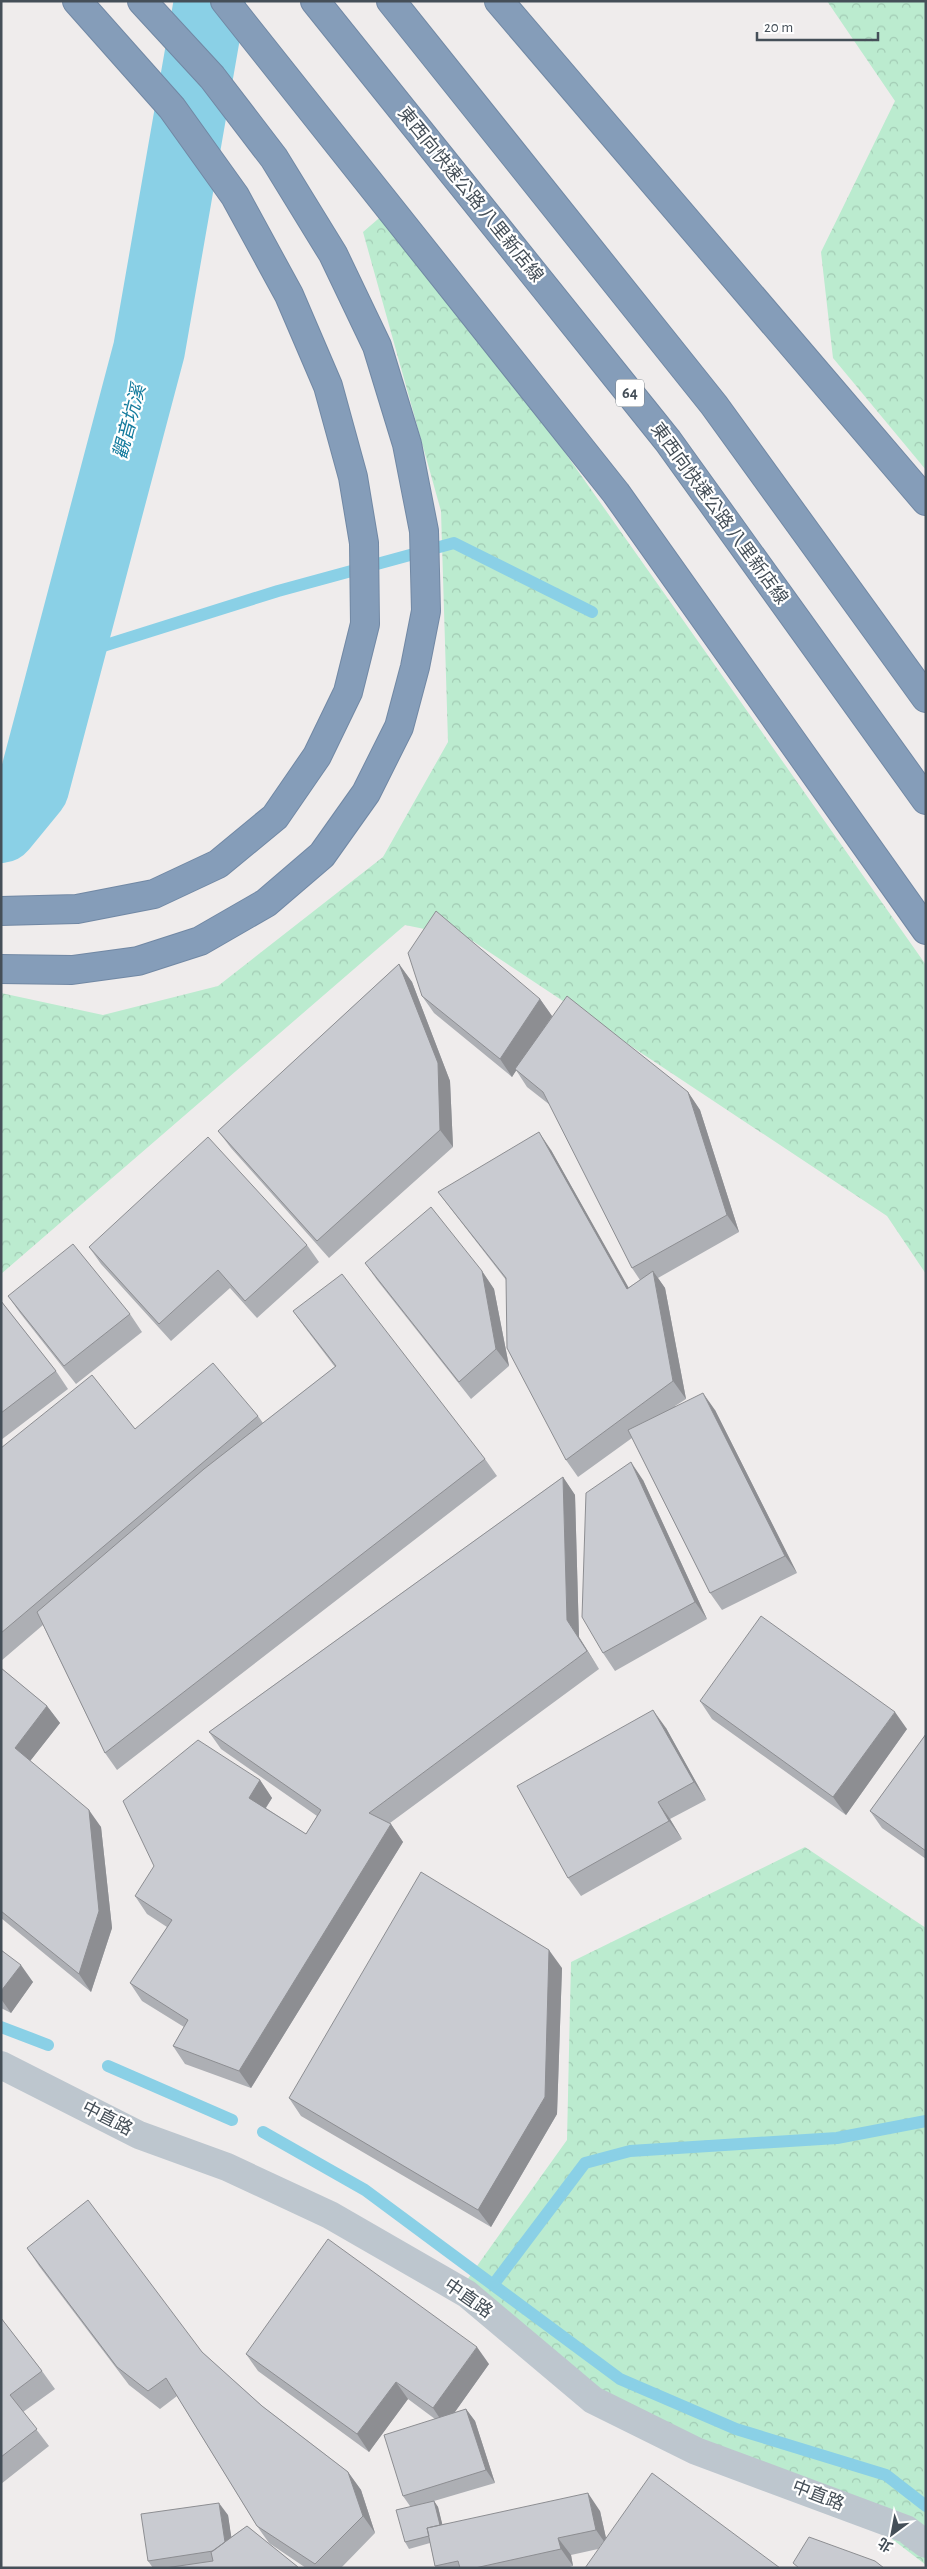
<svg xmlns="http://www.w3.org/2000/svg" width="927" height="2569" viewBox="0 0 927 2569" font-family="'Alegreya Sans','Noto Sans TC',sans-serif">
<defs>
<pattern id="forest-crowns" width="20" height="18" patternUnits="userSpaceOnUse" patternTransform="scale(1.25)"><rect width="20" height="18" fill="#bbebcf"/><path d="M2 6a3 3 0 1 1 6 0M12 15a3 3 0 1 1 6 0" fill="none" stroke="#a2cbb4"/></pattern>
</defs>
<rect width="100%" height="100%" fill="#efecec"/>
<!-- forest -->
<path fill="url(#forest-crowns)" d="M827,1H926V470L833,358L821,252L895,101Z
M392,207L926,965V1274L887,1216L468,938L405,925L1,1274V993L103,1015L218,986L383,857L448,742L441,511L363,232Z
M805,1847L926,1928V2565L875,2526L652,2444L457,2294L567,2140L571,1962Z"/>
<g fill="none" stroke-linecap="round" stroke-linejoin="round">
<!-- stream -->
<path stroke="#8ad0e6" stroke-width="12" d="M68,657L278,591L454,543L592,612
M1,2027L48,2045
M108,2066L232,2120
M263,2132L365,2190L620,2379L736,2429L886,2475L926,2506
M493,2285L585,2163L630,2151L837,2138L926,2121"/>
<!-- river -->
<path stroke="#8ad0e6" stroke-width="72" d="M1,827L33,788L149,350L210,1"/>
<!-- highway casing -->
<g stroke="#7188a4" stroke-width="30">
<path id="highway" d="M225,1L616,493L926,930
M315,1L668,441L926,800
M391,1L714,405L926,698
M499,1L926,501
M1,911L77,909L154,894L218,864L275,817L317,756L348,692L365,624L364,543L353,477L328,386L289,295L235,196L172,108L77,1
M1,969L72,970L138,961L200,941L266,903L322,855L366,793L399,727L415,667L426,611L424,531L407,444L377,346L333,254L274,158L212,77L142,1"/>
</g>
<!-- minor -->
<path stroke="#bdc6ce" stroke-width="28" d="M1,2065L139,2135L227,2167L330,2215L467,2294L593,2400L696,2451L906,2529L926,2544"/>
<!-- highway -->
<use href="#highway" stroke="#859db9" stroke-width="28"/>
</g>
<!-- wall -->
<path fill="#adafb4" d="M399,964L412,982L450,1081L453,1147L329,1258L231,1148L218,1131Z
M422,996L540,999L552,1016L688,1092L700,1110L739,1232L658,1278L665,1288L686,1399L675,1406L715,1410L797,1573L722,1610L710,1593L632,1438L578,1477L566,1460L506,1280L451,1209L438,1192L551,1150L628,1288L640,1280L632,1268L550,1105L527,1087L516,1070L512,1077L434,1013Z
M307,1245L319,1262L257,1318L230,1288L171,1341L101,1264L89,1247Z
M365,1263L482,1271L494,1289L509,1366L471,1399L377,1280Z
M8,1296L130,1314L142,1332L76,1384L20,1313Z
M1,1301L56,1371L68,1389L1,1440Z
M293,1311L485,1459L497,1476L117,1770L105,1753L43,1625L1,1661V1448L135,1429L258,1416L263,1423L335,1367L306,1329Z
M563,1477L575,1495L579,1637L599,1669L390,1823L403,1842L251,2088L185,2064L173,2046L184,2027L142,2001L130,1983L167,1927L147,1914L135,1896L260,1780L272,1798L266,1808L306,1834L317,1816L221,1749L209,1732Z
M643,1480L707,1619L615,1671L603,1653Z
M1,1668L47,1706L60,1723L30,1761L101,1827L112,1928L91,1992L1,1918Z
M700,1701L907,1729L846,1815L712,1719Z
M666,1728L706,1800L670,1819L682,1839L581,1896L568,1878Z
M926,1734V1859L882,1828L870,1811Z
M1,1950L33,1982L11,2013L1,2008Z
M562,1968L557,2114L491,2227L301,2116L289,2098Z
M27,2248L202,2352L262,2406L348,2472L361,2490L375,2533L341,2568H306L269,2543L257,2526L177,2396L160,2409L129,2385L39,2266Z
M1,2318L42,2371L55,2389L23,2412L49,2446L1,2484Z
M246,2354L489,2364L454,2413L466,2409L475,2421L495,2483L434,2501L438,2507L442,2524L600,2511L606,2538L598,2549L571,2555L573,2566L567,2568H436L435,2566L430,2543L409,2549L405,2542L410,2506L403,2496L435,2419L408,2399L369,2452L258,2371Z
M228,2515L231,2537L247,2526L299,2568H153L148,2561Z"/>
<!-- shaded-wall -->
<path fill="#8d8e92" d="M399,964L412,982L450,1081L453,1147L440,1130Z
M540,999L552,1016L512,1077L500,1059Z
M688,1092L700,1110L739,1232L727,1215Z
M539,1132L551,1150L639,1306L627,1289Z
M482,1271L494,1289L509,1366L496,1349Z
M653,1271L665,1288L686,1399L673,1381Z
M703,1393L715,1410L797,1573L785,1556Z
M631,1462L643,1480L707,1619L695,1602Z
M563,1477L575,1495L579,1637L599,1669L567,1620Z
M47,1706L60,1723L27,1765L15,1748Z
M653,1710L666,1728L706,1800L694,1782Z
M895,1712L907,1729L846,1815L833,1797Z
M260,1780L272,1798L261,1815L249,1798Z
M658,1802L670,1819L682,1839L669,1821Z
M89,1810L101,1827L112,1928L91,1992L79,1974Z
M391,1824L403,1842L251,2088L239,2071Z
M549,1950L562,1968L557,2114L491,2227L478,2210Z
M21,1965L33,1982L11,2013L1,1999V1991Z
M477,2347L489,2364L445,2426L433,2408Z
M396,2382L408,2399L369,2452L357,2434Z
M466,2409L475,2421L495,2483L486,2470Z
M348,2472L361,2490L375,2533L363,2516Z
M588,2493L600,2511L608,2547L596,2530Z
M434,2501L438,2507L446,2539L442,2533Z
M219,2503L228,2515L235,2561L226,2549Z
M558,2538L571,2555L573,2566L561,2549Z"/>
<!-- building -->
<path fill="#c9cbd1" stroke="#8d8e92" d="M436,911L540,999L500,1059L422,996L408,953Z
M399,964L438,1063L440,1130L317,1241L218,1131Z
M567,996L688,1092L727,1215L632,1268L543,1092L515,1069Z
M539,1132L627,1289L653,1271L673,1381L566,1460L507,1348L506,1278L438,1192Z
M208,1137L307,1245L245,1301L218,1270L159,1324L89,1247Z
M431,1207L482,1271L496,1349L459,1382L365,1263Z
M73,1244L130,1314L64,1366L8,1296Z
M342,1274L485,1459L105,1753L37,1612L204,1469L336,1366L293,1311Z
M1,1301L56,1371L1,1413Z
M213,1363L258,1416L1,1633V1448L92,1375L135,1429Z
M703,1393L785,1556L710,1593L628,1430Z
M631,1462L695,1602L603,1653L582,1617L586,1493Z
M563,1477L567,1620L587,1651L369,1813L391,1824L239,2071L173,2046L188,2020L130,1983L172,1920L135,1896L154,1866L123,1801L198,1740L260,1780L249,1798L306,1834L321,1810L209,1732Z
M761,1616L895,1712L833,1797L700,1701Z
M1,1668L47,1706L15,1748L89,1810L99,1911L79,1974L1,1911Z
M653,1710L694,1782L658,1802L669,1821L568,1878L517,1786Z
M926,1734V1851L870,1811Z
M421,1872L549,1950L545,2097L478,2210L289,2098Z
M1,1950L21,1965L1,1991Z
M88,2200L202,2352L262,2406L348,2472L363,2516L315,2564L257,2526L166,2378L148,2391L117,2367L27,2248Z
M328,2239L477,2347L433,2408L396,2382L357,2434L246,2354Z
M1,2318L42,2371L10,2395L37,2429L1,2457Z
M466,2409L486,2470L403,2496L384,2435Z
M652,2473L780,2568H585Z
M588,2493L596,2530L558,2538L561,2549L475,2568H460L458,2561L435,2566L427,2528Z
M434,2501L440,2525L427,2528L429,2536L405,2542L396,2510Z
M219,2503L225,2542L213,2551L148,2561L141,2514Z
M247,2526L298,2567L165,2568L213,2561L211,2552Z
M809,2537L875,2561L884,2568H799L793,2563Z"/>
<g text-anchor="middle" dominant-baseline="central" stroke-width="4.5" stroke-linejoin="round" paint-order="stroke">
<!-- shield labels -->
<rect fill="#fff" stroke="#7d848a" stroke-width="1" x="616" y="379.5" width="28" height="27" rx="4"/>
<g font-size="16" font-weight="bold" fill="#454f58">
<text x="630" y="393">64</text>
</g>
<!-- street labels -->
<g font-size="18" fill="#454f58" stroke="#fff">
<text transform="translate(470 195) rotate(51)">東西向快速公路 八里新店線</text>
<text transform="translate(719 514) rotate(54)">東西向快速公路 八里新店線</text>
<text transform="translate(107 2119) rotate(27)">中直路</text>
<text transform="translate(468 2299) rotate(35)">中直路</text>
<text transform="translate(818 2496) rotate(21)">中直路</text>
</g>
<!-- water labels -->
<g font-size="19" font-style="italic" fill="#137b9d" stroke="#fff">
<text transform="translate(130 422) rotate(-75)">觀音坑溪</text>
</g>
</g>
<!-- border -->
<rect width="927" height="2569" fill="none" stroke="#454f58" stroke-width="5"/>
<!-- north arrow -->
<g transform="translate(892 2534) rotate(212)" stroke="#ffffff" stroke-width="4" paint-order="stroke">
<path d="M0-4L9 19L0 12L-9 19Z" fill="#454f58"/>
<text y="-8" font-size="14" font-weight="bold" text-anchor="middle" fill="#454f58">北</text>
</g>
<!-- scale -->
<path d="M757 32v8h121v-8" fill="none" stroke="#454f58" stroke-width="2.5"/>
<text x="764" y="32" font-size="15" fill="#454f58" stroke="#ffffff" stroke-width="4" paint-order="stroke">20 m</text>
</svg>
